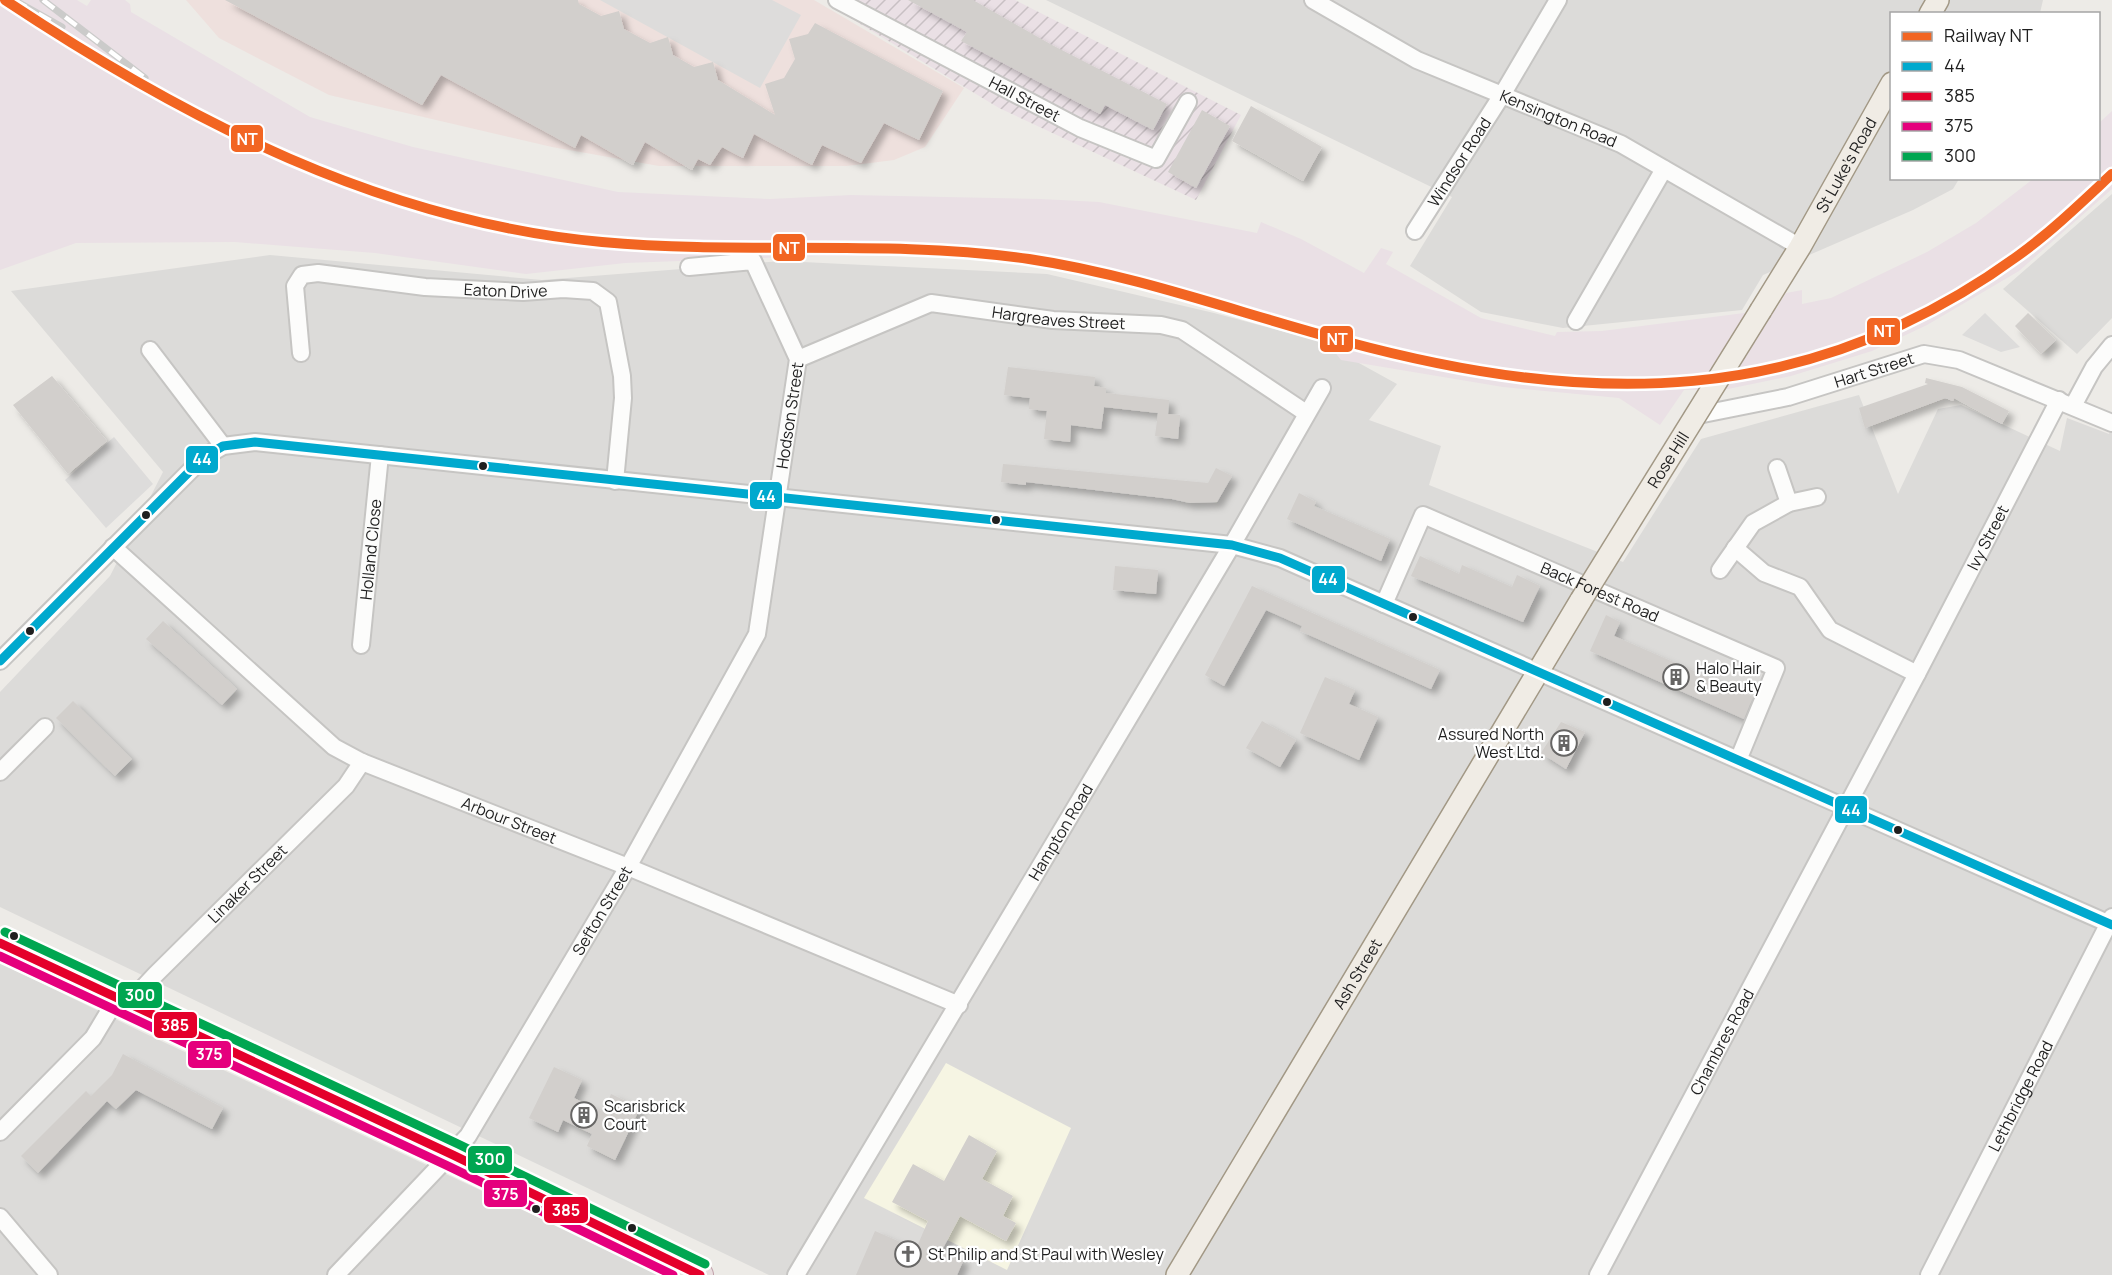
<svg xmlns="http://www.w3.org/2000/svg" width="2112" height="1275" viewBox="0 0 2112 1275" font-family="Manrope,sans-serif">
<defs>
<pattern id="industrial-furrows" width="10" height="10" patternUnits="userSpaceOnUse" patternTransform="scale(1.5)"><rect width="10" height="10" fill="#eae0e5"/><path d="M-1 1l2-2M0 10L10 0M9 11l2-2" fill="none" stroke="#c8c0c4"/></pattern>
<filter id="shadow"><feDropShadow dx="5.5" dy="5.5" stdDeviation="3" flood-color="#0004"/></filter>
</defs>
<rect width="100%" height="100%" fill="#edebe7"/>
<!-- residential -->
<path fill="#dcdbd9" d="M1046,0H2043L2040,13L1892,14V178L1959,179L1953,189L1913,210L1763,275L1742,310L1563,328L1481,312L1410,266L1452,197Z
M2112,194V318L2077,354L2003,289Z
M270,255L542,280L782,261L1047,274L1214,313L1319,341L1397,384L1369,420L1441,446L1429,485L1623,562L1701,439L1859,395L1898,494L1938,409L1961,405L2060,451L2067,418L2109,434L2112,426V1275H769L0,907V692L110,576L163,472L11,291Z
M0,963L144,1033L662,1275H0Z"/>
<!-- commercial -->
<path fill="#eee0dd" d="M186,0H814L964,88L925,147L894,160L847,166H659L552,147L329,95L219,38Z"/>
<!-- industrial -->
<path fill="url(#industrial-furrows)" d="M832,0H1015L1241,115L1196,200L999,108L829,5Z"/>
<!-- education -->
<path fill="#f6f5e3" d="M946,1063L1071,1128L1007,1270L864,1198Z"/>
<!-- railway -->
<path fill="#eae0e5" d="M0,0H77L87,6L91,0H125L130,4L131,12L310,117L413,147L618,192L770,199L851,195L1041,199L1099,202L1257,233L1261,222L1301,239L1364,273L1381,248L1393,252L1386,264L1481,318L1555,336L1557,332L1602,331L1776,309L1786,293L1802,290V304L1831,298L1927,252L1976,223L2033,179L2098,178L2099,123L2112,111V189L2019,271L1927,325L1872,351L1791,376L1728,389L1684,390L1660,425L1619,398L1503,387L1341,360L1326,341L1211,299L1069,268L955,256H820L625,263L526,274L375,253L235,242L76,243L0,270Z"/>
<!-- parking -->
<path fill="#dddcdb" d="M600,0H772L801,15L760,88Z
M1985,313L2020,347L2001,352L1962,335Z
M114,437L153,484L106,528L65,480Z"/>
<!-- building -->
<path fill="#d2cfcc" filter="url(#shadow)" d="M225,0H578L579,4L601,16L619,11L624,29L650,43L668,37L673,55L694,67L713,62L718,80L775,115L765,84L784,78L795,59L789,39L808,34L815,23L943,91L919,140L884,123L861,163L822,145L812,165L754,134L743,158L722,147L710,165L698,159L692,170L645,142L633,165L581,135L575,148L441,75L422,105Z
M908,0H973L1052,45L1167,104L1153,130L1105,105L1100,114L961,41L967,32Z
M1251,106L1322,147L1303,181L1232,141Z
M1202,110L1230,126L1196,188L1168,172Z
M2028,313L2056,340L2041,354L2015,326Z
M1008,367L1095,377L1094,386L1106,388V393L1169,400L1168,414L1180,415L1178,439L1155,436L1158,413L1104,407L1101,429L1071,425L1070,442L1044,439L1047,411L1029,409L1030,398L1004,395Z
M52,376L107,441L68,474L13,405Z
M1926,378L1962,387L2009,411L2002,424L1954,398L1953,401L1945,398L1865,428L1859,408L1928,384L1925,383Z
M1003,464L1208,483L1216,468L1232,476L1217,502L1190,503L1172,499L1026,482V485L1001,482Z
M1299,493L1316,502L1314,506L1390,539L1381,561L1287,519Z
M1420,556L1459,574L1462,565L1512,587L1517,575L1540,586L1523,622L1411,576Z
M1115,566L1158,570L1156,594L1113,590Z
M1252,586L1440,670L1431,689L1300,631L1302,626L1266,610L1224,686L1205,675Z
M1606,615L1620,622L1614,636L1753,697L1744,719L1590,651Z
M163,621L237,689L222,705L146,639Z
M1325,677L1355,690L1349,704L1378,717L1359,760L1300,733Z
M73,701L132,759L115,776L56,718Z
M1262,721L1296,740L1280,767L1246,748Z
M1561,722L1585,732L1566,769L1541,753Z
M123,1054L223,1108L212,1129L136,1090L116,1109L107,1101L38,1173L21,1156L86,1091L91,1096L112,1075Z
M554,1067L582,1080L574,1098L603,1112L611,1094L640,1108L615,1160L587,1146L592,1134L563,1120L558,1132L529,1118Z
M969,1135L997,1151L982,1179L1013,1196L1003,1216L1016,1223L1006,1241L960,1216L942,1250L964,1259L957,1275H856L875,1231L916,1249L928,1221L892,1202L913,1164L944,1181Z"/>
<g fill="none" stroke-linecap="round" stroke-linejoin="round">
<!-- minor casing -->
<g stroke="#c6c5c3" stroke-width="20">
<g id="minor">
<path id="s1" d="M837,0L1080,128L1156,159L1188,102"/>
<path id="s2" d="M1313,0L1417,60L1621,144L1800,247"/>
<path id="s3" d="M1415,231L1502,95L1558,0"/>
<path d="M1576,321L1664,169"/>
<path d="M150,350L223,446"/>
<path id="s4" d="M301,353L295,286L302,275L318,273L425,287L523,292L563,289L593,291L608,302L622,376L623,398L615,481"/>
<path id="s5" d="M798,359L931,303L1053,320L1161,325L1182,330L1306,413"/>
<path d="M2073,406L2094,367L2112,345"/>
<path id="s6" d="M1698,415L1788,397L1924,354L1959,360L2112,423"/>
<path d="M1777,468L1789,503"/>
<path id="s7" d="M113,547L334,747L362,762L628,867L959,1005"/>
<path d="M1735,548L1764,573L1800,587L1830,630L1917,674"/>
<path d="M1720,570L1753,523L1789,503L1817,497"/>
<path id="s8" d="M1384,604L1423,515L1776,668L1739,758"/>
<path id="s9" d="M361,645L380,455"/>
<path d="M0,661L204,457L223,446L255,442L1232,545L1280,558L2112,925"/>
<path d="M0,772L45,727"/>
<path id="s10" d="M134,1006L141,990L155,975L346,786L362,762"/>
<path d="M0,1132L93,1038L117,998"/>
<path d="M0,1217L49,1275"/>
<path id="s11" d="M336,1275L468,1136L628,867L757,634L798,359L753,261L689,267"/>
<path id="s12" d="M796,1275L1232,545L1322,388"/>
<path id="s13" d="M1598,1275L1917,674L2059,400"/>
<path id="s14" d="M1929,1275L2112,917"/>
</g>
</g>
<!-- major casing -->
<g stroke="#a29885" stroke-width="24">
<g id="major">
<path d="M1930,14L1938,0"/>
<path id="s15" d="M1761,310L1800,247L1892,83"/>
<path id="s16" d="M1177,1275L1581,600"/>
</g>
</g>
<!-- highway casing -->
<g stroke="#c0a0a9" stroke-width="28">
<path id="highway" d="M0,943L453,1155L700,1275"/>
</g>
<!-- minor -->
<use href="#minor" stroke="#fcfcfb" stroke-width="16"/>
<!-- major -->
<use href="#major" stroke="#f0ece5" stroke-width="21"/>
<!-- highway -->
<use href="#highway" stroke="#eadfe0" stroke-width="26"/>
<!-- rail casing -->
<g stroke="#cbcbca" stroke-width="7">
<path id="rail" d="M14,0L62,27
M43,0L145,78"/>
</g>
<!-- rail -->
<use href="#rail" stroke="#fff" stroke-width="4.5" stroke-dasharray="14" stroke-linecap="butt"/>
<!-- major-bridge casing -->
<g stroke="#a29885" stroke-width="24" stroke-linecap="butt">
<g id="major-bridge">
<path id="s17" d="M1581,600L1761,310"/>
</g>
</g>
<!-- major-bridge -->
<use href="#major-bridge" stroke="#f0ece5" stroke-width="21"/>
<!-- bus-1 casing -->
<g stroke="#fff" stroke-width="14">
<path id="bus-1" d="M0,661L204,457L223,446L255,442L1232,545L1280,558L2112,925"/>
</g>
<!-- bus-2 casing -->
<g stroke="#fff" stroke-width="14">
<path id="bus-2" d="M0,943L453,1155L700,1275"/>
</g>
<!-- bus-3 casing -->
<g stroke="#fff" stroke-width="14">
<path id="bus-3" d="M0,956L448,1166L673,1275"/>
</g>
<!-- bus-4 casing -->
<g stroke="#fff" stroke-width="14">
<path id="bus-4" d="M5,932L458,1144L705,1264"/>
</g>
<!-- bus-1 -->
<use href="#bus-1" stroke="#00a9ce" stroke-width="9"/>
<!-- bus-2 -->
<use href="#bus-2" stroke="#e4002b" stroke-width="9"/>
<!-- bus-3 -->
<use href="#bus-3" stroke="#e5007d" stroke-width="9"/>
<!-- bus-4 -->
<use href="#bus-4" stroke="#00a651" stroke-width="9"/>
<!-- rail-1 casing -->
<g stroke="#fff" stroke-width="15">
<path id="rail-1" d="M5,0C186,120 383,222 602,242C744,255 887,239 1029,259C1136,275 1239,313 1344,341C1588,407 1807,410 2019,255C2052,231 2082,202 2112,174"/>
</g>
<!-- rail-1 -->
<use href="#rail-1" stroke="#f26522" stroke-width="10"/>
</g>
<!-- icons -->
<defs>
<g id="building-ring" transform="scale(1.35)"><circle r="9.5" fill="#fff" stroke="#676665" stroke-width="1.5"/><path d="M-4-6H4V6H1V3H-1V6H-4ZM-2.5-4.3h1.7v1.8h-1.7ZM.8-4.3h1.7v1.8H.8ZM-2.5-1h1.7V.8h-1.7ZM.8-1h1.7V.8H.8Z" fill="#676665"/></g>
<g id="church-ring" transform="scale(1.35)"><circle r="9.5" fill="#fff" stroke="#676665" stroke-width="1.5"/><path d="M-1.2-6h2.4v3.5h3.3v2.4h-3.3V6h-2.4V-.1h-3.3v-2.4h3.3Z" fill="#676665"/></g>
</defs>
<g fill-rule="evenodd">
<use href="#building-ring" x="1676" y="677"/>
<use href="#building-ring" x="1564" y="743"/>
<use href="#building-ring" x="584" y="1115"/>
<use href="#church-ring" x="908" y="1254"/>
</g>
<!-- markers -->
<g fill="#1f1f1f" stroke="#fff" stroke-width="2">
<circle cx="483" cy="466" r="5"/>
<circle cx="146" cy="515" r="5"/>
<circle cx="996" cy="520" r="5"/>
<circle cx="1413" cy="617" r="5"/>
<circle cx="30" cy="631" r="5"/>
<circle cx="1607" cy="702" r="5"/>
<circle cx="1898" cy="830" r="5"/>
<circle cx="14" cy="936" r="5"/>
<circle cx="536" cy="1209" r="5"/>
<circle cx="632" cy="1228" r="5"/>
</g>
<g text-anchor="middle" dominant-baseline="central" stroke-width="4.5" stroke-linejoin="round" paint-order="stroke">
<!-- street labels -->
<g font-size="16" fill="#1f1f1f" stroke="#fff">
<text stroke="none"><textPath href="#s1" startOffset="212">Hall Street</textPath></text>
<text stroke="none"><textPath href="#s2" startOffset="273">Kensington Road</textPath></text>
<text stroke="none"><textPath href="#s3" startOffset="82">Windsor Road</textPath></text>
<text stroke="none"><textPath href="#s15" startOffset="168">St Luke's Road</textPath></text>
<text stroke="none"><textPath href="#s4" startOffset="285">Eaton Drive</textPath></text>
<text stroke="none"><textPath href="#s5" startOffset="273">Hargreaves Street</textPath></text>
<text stroke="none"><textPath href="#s6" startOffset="182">Hart Street</textPath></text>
<text stroke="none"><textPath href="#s11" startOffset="992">Hodson Street</textPath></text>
<text stroke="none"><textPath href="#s17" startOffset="165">Rose Hill</textPath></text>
<text stroke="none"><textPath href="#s13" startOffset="834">Ivy Street</textPath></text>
<text stroke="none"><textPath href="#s9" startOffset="96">Holland Close</textPath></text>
<text stroke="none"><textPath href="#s8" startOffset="290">Back Forest Road</textPath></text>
<text stroke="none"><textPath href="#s7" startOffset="488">Arbour Street</textPath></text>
<text stroke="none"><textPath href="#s12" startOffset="516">Hampton Road</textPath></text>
<text stroke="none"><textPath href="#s10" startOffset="168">Linaker Street</textPath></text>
<text stroke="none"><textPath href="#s11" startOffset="454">Sefton Street</textPath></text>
<text stroke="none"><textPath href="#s16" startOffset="351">Ash Street</textPath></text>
<text stroke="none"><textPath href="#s13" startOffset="264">Chambres Road</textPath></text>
<text stroke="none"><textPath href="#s14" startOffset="201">Lethbridge Road</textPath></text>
</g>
<!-- poi labels -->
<g font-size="16" fill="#1f1f1f" stroke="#fff" text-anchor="start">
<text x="1696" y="668">Halo Hair<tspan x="1696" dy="18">&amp; Beauty</tspan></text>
<text x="1544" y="734" text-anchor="end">Assured North<tspan x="1544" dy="18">West Ltd.</tspan></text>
<text x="604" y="1106">Scarisbrick<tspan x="604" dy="18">Court</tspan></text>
<text x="928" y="1254">St Philip and St Paul with Wesley</text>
</g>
</g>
<g stroke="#fff" stroke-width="2">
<rect x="230" y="124" width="34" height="29" rx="6" fill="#f26522"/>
<rect x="772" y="233" width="34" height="29" rx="6" fill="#f26522"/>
<rect x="1866" y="317" width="35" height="29" rx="6" fill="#f26522"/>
<rect x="1319" y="325" width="35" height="28" rx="6" fill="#f26522"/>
<rect x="185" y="445" width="34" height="29" rx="6" fill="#00a9ce"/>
<rect x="749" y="481" width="34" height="29" rx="6" fill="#00a9ce"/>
<rect x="1311" y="565" width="35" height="29" rx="6" fill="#00a9ce"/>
<rect x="1834" y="795" width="34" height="29" rx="6" fill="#00a9ce"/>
<rect x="117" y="981" width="46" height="28" rx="6" fill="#00a651"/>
<rect x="153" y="1011" width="45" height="28" rx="6" fill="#e4002b"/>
<rect x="187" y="1040" width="45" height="29" rx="6" fill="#e5007d"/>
<rect x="467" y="1145" width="46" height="29" rx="6" fill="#00a651"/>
<rect x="483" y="1179" width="45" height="29" rx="6" fill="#e5007d"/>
<rect x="543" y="1196" width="46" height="28" rx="6" fill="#e4002b"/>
</g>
<g font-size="16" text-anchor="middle" font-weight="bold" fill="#fff">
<text x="247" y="145">NT</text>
<text x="789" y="254">NT</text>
<text x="1884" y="337">NT</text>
<text x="1337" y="345">NT</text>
<text x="202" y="465">44</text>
<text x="766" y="502">44</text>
<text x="1328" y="585">44</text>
<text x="1851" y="816">44</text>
<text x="140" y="1001">300</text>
<text x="175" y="1031">385</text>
<text x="209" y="1060">375</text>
<text x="490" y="1165">300</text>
<text x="505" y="1200">375</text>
<text x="566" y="1216">385</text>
</g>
<!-- legend -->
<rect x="1890" y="12" width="210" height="168" fill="#ffffff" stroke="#a5a5a5" stroke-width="1.5"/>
<rect x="1902" y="32" width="30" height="9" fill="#f26522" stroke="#a5a5a5" stroke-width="1.5"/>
<text x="1944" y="42" font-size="18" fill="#1f1f1f">Railway NT</text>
<rect x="1902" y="62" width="30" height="9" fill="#00a9ce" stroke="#a5a5a5" stroke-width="1.5"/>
<text x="1944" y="72" font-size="18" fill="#1f1f1f">44</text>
<rect x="1902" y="92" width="30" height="9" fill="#e4002b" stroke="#a5a5a5" stroke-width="1.5"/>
<text x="1944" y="102" font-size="18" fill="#1f1f1f">385</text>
<rect x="1902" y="122" width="30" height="9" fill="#e5007d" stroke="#a5a5a5" stroke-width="1.5"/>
<text x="1944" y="132" font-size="18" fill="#1f1f1f">375</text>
<rect x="1902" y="152" width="30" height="9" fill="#00a651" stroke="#a5a5a5" stroke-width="1.5"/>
<text x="1944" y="162" font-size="18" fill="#1f1f1f">300</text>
</svg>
